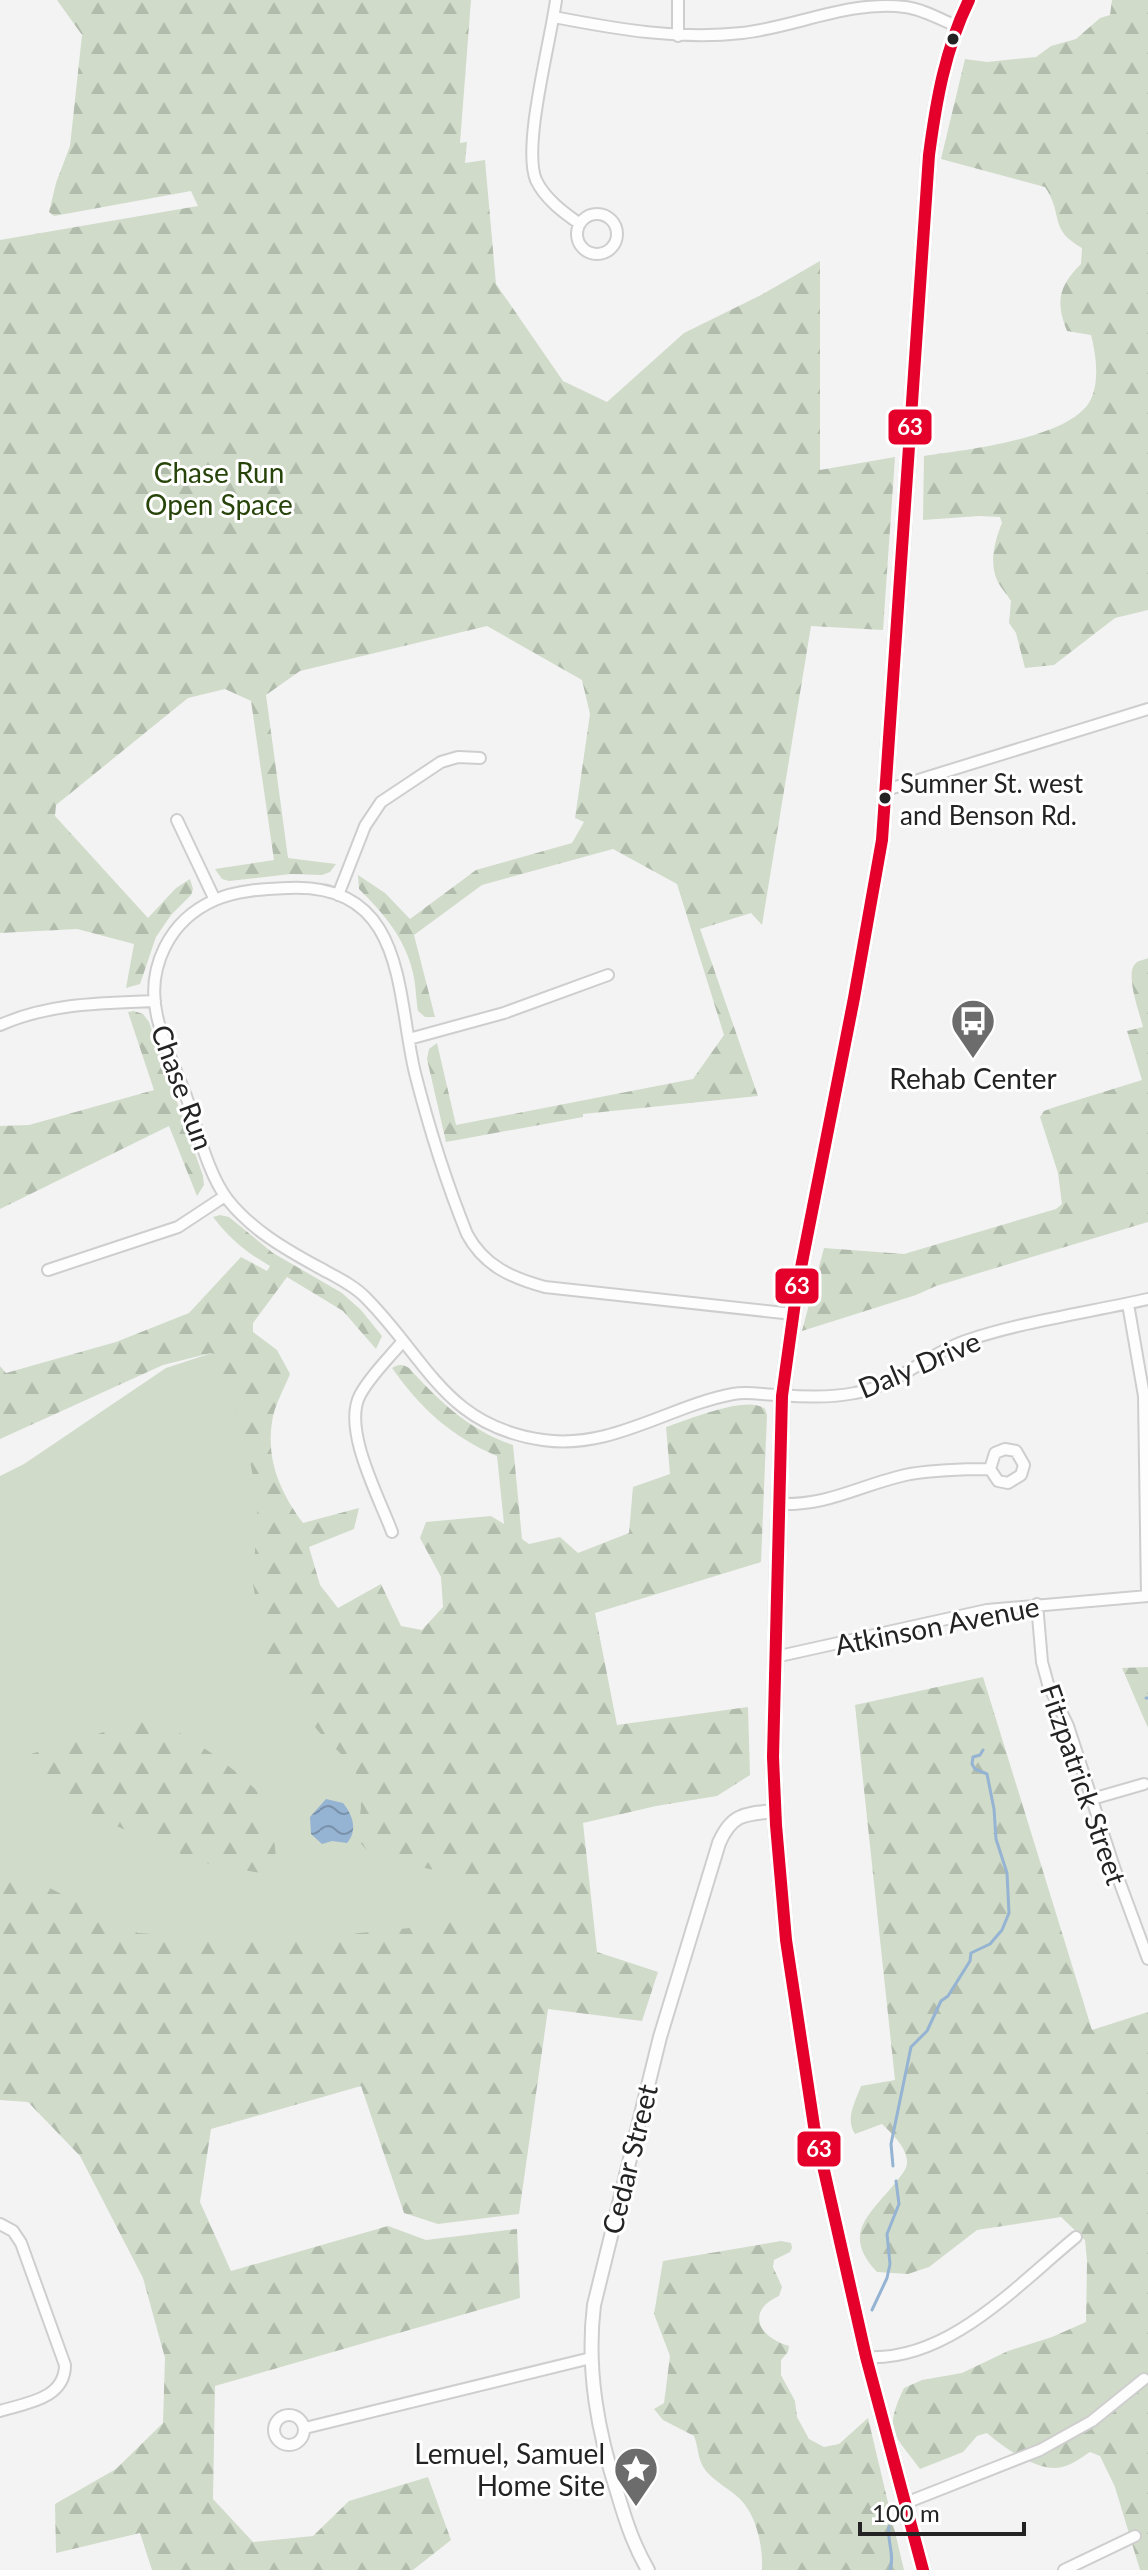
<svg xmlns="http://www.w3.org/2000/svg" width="1148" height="2570" viewBox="0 0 1148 2570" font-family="Lato,sans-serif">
<defs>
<pattern id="forest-firs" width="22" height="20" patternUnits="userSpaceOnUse" patternTransform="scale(2)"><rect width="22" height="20" fill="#d0dbc9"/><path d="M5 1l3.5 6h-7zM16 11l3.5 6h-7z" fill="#b2bcac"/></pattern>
<pattern id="water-waves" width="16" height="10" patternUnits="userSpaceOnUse" patternTransform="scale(2)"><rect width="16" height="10" fill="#95b3d2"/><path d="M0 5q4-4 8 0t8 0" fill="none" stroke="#7991aa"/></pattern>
</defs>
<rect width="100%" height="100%" fill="#f3f3f4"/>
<!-- grass -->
<path fill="#d0dbc9" d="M233,1346L300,1693L506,1876L504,1931L202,1966L0,1880V1476L24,1464L166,1368Z"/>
<!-- forest -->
<path fill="url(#forest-firs)" d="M57,0H471L460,143L467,142L465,163L485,160L496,284L563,381L607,402L684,333L761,295L820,261V470L895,457L883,630L811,626L762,925L751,913L700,929L758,1096L583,1114V1117L446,1142L427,1059L429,1049L437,1043L456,1125L693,1079L724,1035L677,884L613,849L482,885L414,935L435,1017H425L418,1011C416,999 416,986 413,973C405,938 384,914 359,889L358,875L385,893L410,919L476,870L572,843L584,822L575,818L590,714L582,680L487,626L300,671L266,695L288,858L336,864L330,872L322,875L291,874L229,881L222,879L215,869L274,860L251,701L225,689L188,698L56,805L55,816L148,918L176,888L190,879L193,889L191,895L171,915L156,937L140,984L126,988L134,944L77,929L0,933V240L198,206L191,191L54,216L49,212L56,183L70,146L82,35Z
M1112,0H1148V610L1115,618L1054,665L1025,668L1016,633L1009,623L1011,601C1007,594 1000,587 997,580C989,561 995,540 1002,523L1000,517L979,516L923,520L924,456C964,450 1069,439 1090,401C1100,382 1096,354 1091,335L1067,331C1055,301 1059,286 1081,264L1082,248C1048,229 1064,215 1045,187L941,159L965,59L987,62L1036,57L1051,46L1076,39L1100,18L1110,15Z
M1148,958V1222L936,1286L916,1295L802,1331L824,1248L904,1254L1056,1209L1062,1204L1058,1173L1040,1117L1044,1111L1055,1107L1142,1080L1127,1031L1143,1027C1140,1014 1124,973 1136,963C1139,960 1144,960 1148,958Z
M134,1011L143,1014L149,1022L203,1176L204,1185L197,1196L169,1126L0,1209V1126L29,1125L154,1090L128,1012Z
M220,1215L229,1217L273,1253L342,1293L361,1310L382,1336L376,1349L343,1311L287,1277L253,1323V1332L277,1350L290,1374C284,1389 274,1406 272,1422C266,1461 281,1493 303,1523L359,1508L354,1529L309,1547L320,1585L338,1608L381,1584L401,1626L422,1630L443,1607L441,1577L420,1538L426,1522L491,1516L504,1524L497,1456C452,1437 420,1408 392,1368C398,1364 403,1364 409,1368C440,1402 469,1430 513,1445L522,1539L529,1544L560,1537L578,1553L629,1533L633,1487L670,1474L666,1427C687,1420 749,1394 765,1409L767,1415L761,1562L595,1613L617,1725L748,1707L750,1775L717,1796L656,1806L583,1823L597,1952L658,1972L642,2021L548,2009L519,2214L438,2224L404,2213L361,2086L211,2129L200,2202L231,2271L388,2226L426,2240L517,2229L520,2298L215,2386L213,2499L253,2542L313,2536L349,2501L428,2477L451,2540L413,2570H152L140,2533L56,2553L55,2504L116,2469L163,2423L165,2358L143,2278L80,2156L28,2102L0,2100V1856L30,1878L138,1933L269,1942L420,1927L483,1916L487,1882L372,1856L357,1839L361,1807L355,1768L318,1731L265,1654L253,1584L258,1502L245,1436L215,1354L211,1353L163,1365L0,1439V1366L6,1373L116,1342L189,1313L241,1257L267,1271L270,1266C247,1253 229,1238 213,1217Z
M1148,1667V1728L1122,1668Z
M983,1677L1092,2030L1148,2012V2570H1140L1115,2487L1100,2456L1090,2452C1082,2457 1072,2465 1062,2467C1039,2473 1003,2447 987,2433L977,2436L963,2452L920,2469C894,2433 883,2432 904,2388L922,2380L962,2373L1008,2351L1052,2337L1086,2322L1087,2261L1085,2240L1061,2217L977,2230L929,2267L908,2274L877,2272C841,2234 869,2215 896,2182C901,2175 908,2169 907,2160C905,2145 891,2133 882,2124L855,2134C845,2119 855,2102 861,2086L895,2080L855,1705Z
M144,1720C174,1722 233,1767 255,1789C270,1811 277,1843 276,1870L266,1874L200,1862L114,1825L58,1796L40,1783L24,1763L31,1754Z
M781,2241L791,2243L792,2248L790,2252L774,2260L773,2267L782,2287L779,2296C745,2311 759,2338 789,2346L788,2352L781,2360V2375L795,2401L797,2417L809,2439L824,2447L839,2444L868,2418L904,2570H762C763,2547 757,2516 740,2499C730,2489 715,2482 706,2471C697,2460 699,2448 694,2436L663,2420L654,2409L664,2403L670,2356L654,2314L663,2261Z"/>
<!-- water -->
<path fill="url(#water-waves)" d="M326,1799L343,1803C353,1815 358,1831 347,1843L332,1841L322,1844L311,1834L310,1817Z"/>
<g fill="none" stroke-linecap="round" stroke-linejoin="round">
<!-- stream -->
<path stroke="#95b3d2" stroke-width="3" d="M1146,1698H1148
M893,2166L891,2144L911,2047L927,2031L941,2001L948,1996L970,1961L971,1953L990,1944L1002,1930L1009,1913L1007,1873L996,1839L994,1809L987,1774L975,1769L972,1764L973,1757L980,1755L983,1750
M872,2310L887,2278L890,2264L887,2234L899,2204L896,2181
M889,2527C887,2542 895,2555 890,2570"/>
<!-- minor casing -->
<g stroke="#cececf" stroke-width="14">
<path id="minor" d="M556,0C551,40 522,146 536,180C545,199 564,213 580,224
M554,17C616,29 679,40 742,33C796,27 849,0 905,7C922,9 940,19 956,26
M678,36V0
M577 234a20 20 0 1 1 40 0a20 20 0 1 1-40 0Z
M886,790L1148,709
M177,820L215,900
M338,895L365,826L381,802L441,762L458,757L480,758
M0,1025C50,1003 102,1003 155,1001
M409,1039L504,1013L608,975
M48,1270L178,1227L225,1196
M1128,1304L1144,1396L1147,1596
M793,1314L545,1287C512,1278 484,1266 467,1234C446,1182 429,1128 415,1073C396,994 407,883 289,888C265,889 237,890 215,900C169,920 146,968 157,1016C163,1043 176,1070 186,1096C197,1127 208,1175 228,1200C252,1230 285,1249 318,1267C334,1276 352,1284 365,1297C427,1359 445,1426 543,1440C611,1450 669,1406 733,1394C748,1391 764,1395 780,1395C804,1397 831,1398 855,1393C896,1386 926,1355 965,1341C1020,1322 1090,1312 1148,1299
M778,1504C831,1506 861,1484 910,1474C936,1470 963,1469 990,1469L998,1481L1008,1483L1021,1475L1024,1465L1016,1451L1005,1449L995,1453L990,1469
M392,1532C379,1497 342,1429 360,1395C370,1376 389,1358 403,1341
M1037,1604L1042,1662L1048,1684L1068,1726L1114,1867L1148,1959
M775,1657L987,1610L1148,1596
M1092,1799L1144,1784
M0,2224L13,2231L21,2243L65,2365C65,2399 26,2403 0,2411
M866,2357C948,2362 1016,2286 1076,2237
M274 2430a15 15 0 1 1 30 0a15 15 0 1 1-30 0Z
M305,2428L591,2358
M903,2504L1040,2450L1092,2421L1144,2379
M1064,2570L1135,2536"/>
</g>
<!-- tertiary casing -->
<g stroke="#cececf" stroke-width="16">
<path id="tertiary" d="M648,2570C634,2546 626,2522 618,2495C598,2433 586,2370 594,2305L660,2037L719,1843C732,1813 745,1814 776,1811"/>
</g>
<!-- secondary casing -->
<g stroke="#cececf" stroke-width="18">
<path id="secondary" d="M923,2570L866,2357L814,2126L786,1940L776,1825L773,1757L782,1396L797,1288L854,998L882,840L929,155C936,102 945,49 969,0"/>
</g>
<!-- minor -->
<use href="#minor" stroke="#fdfdfd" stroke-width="10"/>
<!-- tertiary -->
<use href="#tertiary" stroke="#fdfdfd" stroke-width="12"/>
<!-- secondary -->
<use href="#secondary" stroke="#fdfdfd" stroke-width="14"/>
<!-- bus-1 casing -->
<g stroke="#fff" stroke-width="18">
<path id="bus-1" d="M923,2570L866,2357L814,2126L786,1940L776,1825L773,1757L782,1396L797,1288L854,998L882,840L929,155C936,102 945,49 969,0"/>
</g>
<!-- bus-1 -->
<use href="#bus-1" stroke="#e4002b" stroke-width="12"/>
</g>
<!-- icons -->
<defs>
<g id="bus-pin" transform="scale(2.3)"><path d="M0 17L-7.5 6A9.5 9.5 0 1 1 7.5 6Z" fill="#6c6c6d" stroke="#fff"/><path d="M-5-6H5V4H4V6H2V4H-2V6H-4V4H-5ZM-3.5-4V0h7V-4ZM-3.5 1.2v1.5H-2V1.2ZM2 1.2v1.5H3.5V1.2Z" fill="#fff"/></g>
<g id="sight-pin" transform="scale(2.3)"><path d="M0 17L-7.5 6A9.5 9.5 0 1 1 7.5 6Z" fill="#6c6c6d" stroke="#fff"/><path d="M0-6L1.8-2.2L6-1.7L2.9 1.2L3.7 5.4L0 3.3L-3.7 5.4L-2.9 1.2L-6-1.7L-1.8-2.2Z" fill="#fff"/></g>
</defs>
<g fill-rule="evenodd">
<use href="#bus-pin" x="973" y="1021"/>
<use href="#sight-pin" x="636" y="2469"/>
</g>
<!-- markers -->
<g fill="#232324" stroke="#fff" stroke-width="3">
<circle cx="953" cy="39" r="7"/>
<circle cx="885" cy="798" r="7"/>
</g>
<g text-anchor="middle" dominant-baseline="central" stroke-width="6" stroke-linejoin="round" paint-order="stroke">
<!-- bus labels -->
<g font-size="26" fill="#232324" stroke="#fff" text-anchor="start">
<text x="900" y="783">Sumner St. west<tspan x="900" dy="32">and Benson Rd.</tspan></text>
</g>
<!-- park labels -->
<g font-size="28" fill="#27440a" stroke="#fff">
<text x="219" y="472">Chase Run<tspan x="219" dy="32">Open Space</tspan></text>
</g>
<!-- poi labels -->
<g font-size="28" fill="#232324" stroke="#fff">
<text x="973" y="1078">Rehab Center</text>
<text x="605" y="2453" text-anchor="end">Lemuel, Samuel<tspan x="605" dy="32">Home Site</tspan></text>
</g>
<!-- street labels -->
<g font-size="28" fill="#232324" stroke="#fff">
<text transform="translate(183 1087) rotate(70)">Chase Run</text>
<text transform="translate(919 1364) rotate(-23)">Daly Drive</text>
<text transform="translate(937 1625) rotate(-11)">Atkinson Avenue</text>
<text transform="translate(1084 1784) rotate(71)">Fitzpatrick Street</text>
<text transform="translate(629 2159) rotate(-76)">Cedar Street</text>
</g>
</g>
<g stroke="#fff" stroke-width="3">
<rect x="887" y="408" width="46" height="38" rx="8" fill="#e4002b"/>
<rect x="774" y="1267" width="46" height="38" rx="8" fill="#e4002b"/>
<rect x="796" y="2130" width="46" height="38" rx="8" fill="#e4002b"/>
</g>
<g font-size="22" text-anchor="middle" font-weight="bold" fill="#fff">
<text x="910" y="435">63</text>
<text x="797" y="1294">63</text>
<text x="819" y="2157">63</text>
</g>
<!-- scale -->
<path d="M860 2522v12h164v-12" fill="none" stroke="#232324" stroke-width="4"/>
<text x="872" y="2522" font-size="24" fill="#232324" stroke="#ffffff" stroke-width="6" paint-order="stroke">100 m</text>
</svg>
